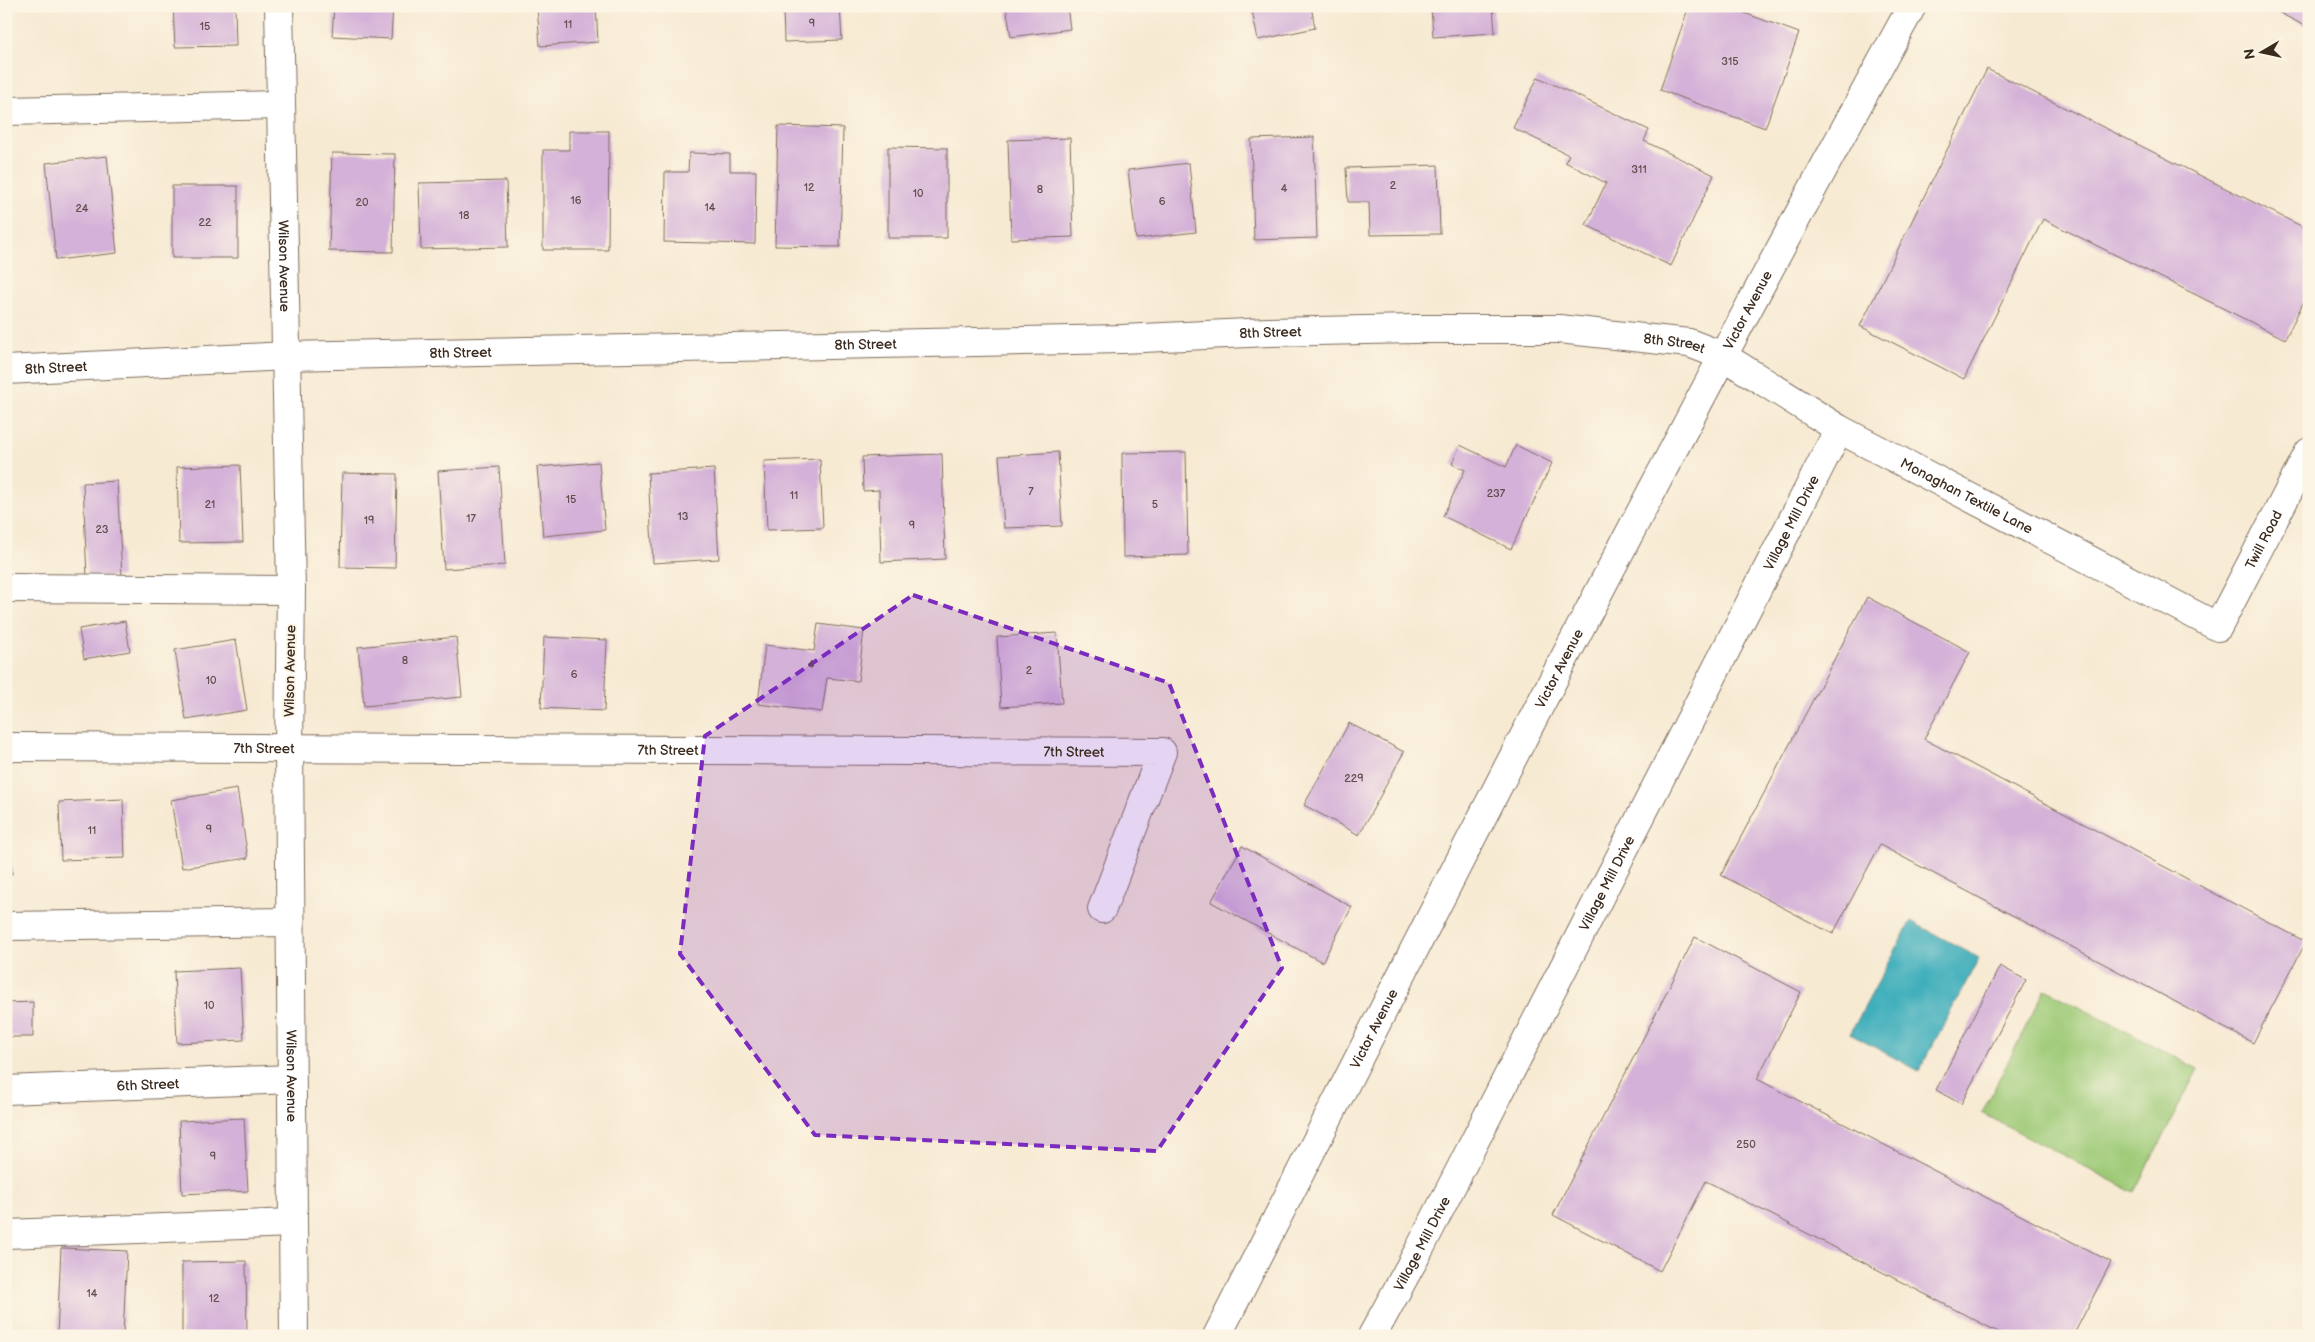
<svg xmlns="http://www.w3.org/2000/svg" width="2315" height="1342" viewBox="0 0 2315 1342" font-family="'Balsamiq Sans',sans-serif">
<rect width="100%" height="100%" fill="#fcf5e5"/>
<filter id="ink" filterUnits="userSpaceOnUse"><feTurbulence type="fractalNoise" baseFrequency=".02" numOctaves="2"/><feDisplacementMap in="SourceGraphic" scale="10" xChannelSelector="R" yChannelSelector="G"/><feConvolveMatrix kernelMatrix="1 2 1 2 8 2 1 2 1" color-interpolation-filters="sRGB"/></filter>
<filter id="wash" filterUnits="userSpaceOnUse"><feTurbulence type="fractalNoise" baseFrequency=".0096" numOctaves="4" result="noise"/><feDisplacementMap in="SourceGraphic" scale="20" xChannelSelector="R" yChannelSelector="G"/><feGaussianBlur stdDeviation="1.12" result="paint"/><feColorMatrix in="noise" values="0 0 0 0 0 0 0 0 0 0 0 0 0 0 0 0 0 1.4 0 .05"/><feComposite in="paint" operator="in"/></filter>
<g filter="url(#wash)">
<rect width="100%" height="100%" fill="#f7ead3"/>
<!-- green -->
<path fill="#9eca77" stroke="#6c7a4a" d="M2045,989L2198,1069L2134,1192L1982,1113Z"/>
<!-- water -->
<path fill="#40afbc" stroke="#3e6c6d" d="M1911,921L1979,958L1919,1071L1850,1034Z"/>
<g id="blocks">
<!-- building -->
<path fill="#d4b1d8" d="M173,6H235L236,46L175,47Z
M334,6H393L391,39L332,36Z
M537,6H596L598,42L540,46Z
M783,6H840L842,40L784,42Z
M1006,6H1067L1070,29L1011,37Z
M1251,6H1311L1315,28L1258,40Z
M1431,6H1493L1495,33L1433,37Z
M1689,6H1725L1799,33L1765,128L1660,90Z
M2266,6H2309V28Z
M1987,69L2309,230V291L2285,339L2043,219L1964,379L1860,326Z
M1538,77L1649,130L1644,141L1714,175L1671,266L1586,225L1606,183L1565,162L1569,155L1513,128Z
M778,126L843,128L840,247L775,246Z
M569,131H609L608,250H543V150H569Z
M1314,137L1317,238L1254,240L1251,139Z
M1070,138L1073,237L1011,239L1008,140Z
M888,147L947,148V238H888Z
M332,153L395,154L393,252L329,251Z
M689,153L730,154V171H756L755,244L664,242L665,172H688Z
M107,156L117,253L56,260L46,163Z
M1189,163L1196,232L1136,239L1128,170Z
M1438,165L1440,234L1370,235L1369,202H1348L1346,168Z
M506,181L508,247L421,249L419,183Z
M172,186H238V258H172Z
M1460,445L1506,467L1516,445L1552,463L1511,549L1443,516L1465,470L1452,464Z
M1058,452L1062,526L1004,528L999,456Z
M1186,452L1188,555L1123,557L1122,453Z
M942,454L945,559L881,562L879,490L863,491L862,457Z
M820,459L823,528L767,530L764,461Z
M599,462L605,530L543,536L537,467Z
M240,465L243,542L179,543L177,467Z
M499,467L505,565L444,569L438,471Z
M714,469L719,559L653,563L648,473Z
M342,473L397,474L395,568L340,567Z
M117,481L122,576L87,578L83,483Z
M1867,597L1970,652L1924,739L2306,942L2253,1043L1880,845L1833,934L1721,875Z
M125,621L130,651L84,659L79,629Z
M818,624L864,630L858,681L827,678L822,712L758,704L765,645L814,651Z
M1057,633L1062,703L1001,707L997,637Z
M456,637L462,697L364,706L358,647Z
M544,637L607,640L604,711L541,708Z
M236,640L247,710L186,720L175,650Z
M1349,723L1404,752L1359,835L1304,805Z
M237,789L248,858L182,868L171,800Z
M123,799L125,858L61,860L59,802Z
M6,804L12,874L6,875Z
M1242,846L1352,907L1322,962L1211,902Z
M1695,937L1801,992L1757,1079L2111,1262L2073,1336H2006L1706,1181L1660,1271L1553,1215Z
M2000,966L2026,980L1961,1104L1936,1090Z
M240,968L244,1040L177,1043L174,971Z
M33,1002V1037H6V1003Z
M244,1118L248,1191L182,1194L179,1121Z
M61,1248L127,1251L123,1336H57Z
M246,1261L247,1333L182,1334V1262Z"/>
</g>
</g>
<g filter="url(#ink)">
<use href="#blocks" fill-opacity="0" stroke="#7d6d5d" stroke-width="1"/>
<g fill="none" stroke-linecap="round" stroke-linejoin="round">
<!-- minor casing -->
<g stroke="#7d6d5d" stroke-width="30">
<g id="minor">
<path id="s1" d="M279,6L291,590L289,748L294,1336"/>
<path d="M6,111L280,105"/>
<path id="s2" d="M6,370L286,356L1122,339L1268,332L1414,329H1559L1689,343L1723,356L1839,429L2218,627L2309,452"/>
<path d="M6,588L291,590"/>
<path id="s3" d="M6,747L1162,752L1102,909"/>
<path d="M6,926L290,922"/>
<path id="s4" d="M6,1090L291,1079"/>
<path d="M6,1234L292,1223"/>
<path id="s5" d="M1217,1336C1444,890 1671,444 1912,6"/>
<path id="s6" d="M1372,1336L1419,1250L1839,429"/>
</g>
</g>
<!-- minor -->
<use href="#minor" stroke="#fff" stroke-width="28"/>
</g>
</g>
<!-- marked area -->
<path fill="#7b2cbf" fill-opacity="0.2" stroke="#7b2cbf" stroke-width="4" stroke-dasharray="10 6" stroke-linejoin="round" d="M913,595L1169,683L1282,968L1157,1151L815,1135L680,954L705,736Z"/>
<g text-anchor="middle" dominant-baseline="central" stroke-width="4" stroke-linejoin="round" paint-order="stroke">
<!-- number labels -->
<g font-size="11" fill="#614c4c">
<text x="812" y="23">9</text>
<text x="568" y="24">11</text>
<text x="205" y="26">15</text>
<text x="1730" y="61">315</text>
<text x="1639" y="169">311</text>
<text x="1393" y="185">2</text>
<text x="809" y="187">12</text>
<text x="1284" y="188">4</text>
<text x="1040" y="189">8</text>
<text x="918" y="193">10</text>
<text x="576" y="200">16</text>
<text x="1162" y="201">6</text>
<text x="362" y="202">20</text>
<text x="710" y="207">14</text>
<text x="82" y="208">24</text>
<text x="464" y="215">18</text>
<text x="205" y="222">22</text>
<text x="1031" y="491">7</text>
<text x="1496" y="493">237</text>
<text x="794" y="495">11</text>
<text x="571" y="499">15</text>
<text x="210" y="504">21</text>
<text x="1155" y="504">5</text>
<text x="683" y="516">13</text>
<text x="471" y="518">17</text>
<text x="369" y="520">19</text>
<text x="912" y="525">9</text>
<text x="102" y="529">23</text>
<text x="405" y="660">8</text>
<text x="811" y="664">4</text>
<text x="1029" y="670">2</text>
<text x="574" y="674">6</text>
<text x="211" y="680">10</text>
<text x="1354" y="778">229</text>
<text x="209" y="829">9</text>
<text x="92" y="830">11</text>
<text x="209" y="1005">10</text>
<text x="1746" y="1144">250</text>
<text x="213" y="1156">9</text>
<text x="92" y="1293">14</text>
<text x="214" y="1298">12</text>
</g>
<!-- street labels -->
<g font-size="14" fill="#3b2a1e" stroke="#fcf5e5">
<text stroke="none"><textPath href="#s1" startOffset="260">Wilson Avenue</textPath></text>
<text stroke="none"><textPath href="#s5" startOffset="1155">Victor Avenue</textPath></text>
<text stroke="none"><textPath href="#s2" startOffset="1265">8th Street</textPath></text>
<text stroke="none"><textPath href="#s2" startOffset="860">8th Street</textPath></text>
<text stroke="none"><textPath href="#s2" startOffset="1670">8th Street</textPath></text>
<text stroke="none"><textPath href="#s2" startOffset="455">8th Street</textPath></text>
<text stroke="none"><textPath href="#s2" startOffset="50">8th Street</textPath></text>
<text stroke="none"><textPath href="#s2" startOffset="2002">Monaghan Textile Lane</textPath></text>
<text stroke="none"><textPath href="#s6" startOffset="915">Village Mill Drive</textPath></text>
<text stroke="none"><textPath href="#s2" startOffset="2384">Twill Road</textPath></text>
<text stroke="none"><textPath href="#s5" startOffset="750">Victor Avenue</textPath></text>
<text transform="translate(290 671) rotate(-89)">Wilson Avenue</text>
<text stroke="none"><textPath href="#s3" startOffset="258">7th Street</textPath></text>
<text stroke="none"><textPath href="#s3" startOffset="662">7th Street</textPath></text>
<text stroke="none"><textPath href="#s3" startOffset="1068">7th Street</textPath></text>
<text stroke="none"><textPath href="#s6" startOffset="510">Village Mill Drive</textPath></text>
<text stroke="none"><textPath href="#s5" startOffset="345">Victor Avenue</textPath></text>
<text stroke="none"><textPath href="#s1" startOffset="1070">Wilson Avenue</textPath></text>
<text stroke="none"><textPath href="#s4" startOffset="142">6th Street</textPath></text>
<text stroke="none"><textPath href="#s6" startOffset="105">Village Mill Drive</textPath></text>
</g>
</g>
<!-- margin -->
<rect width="2315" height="1342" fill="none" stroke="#fcf5e5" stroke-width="25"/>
<!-- north arrow -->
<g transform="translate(2262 52) rotate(261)" stroke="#fcf5e5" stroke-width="4" paint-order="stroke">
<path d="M0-4L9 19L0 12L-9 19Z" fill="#3b2a1e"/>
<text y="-8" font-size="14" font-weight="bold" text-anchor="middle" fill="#3b2a1e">N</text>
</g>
</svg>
